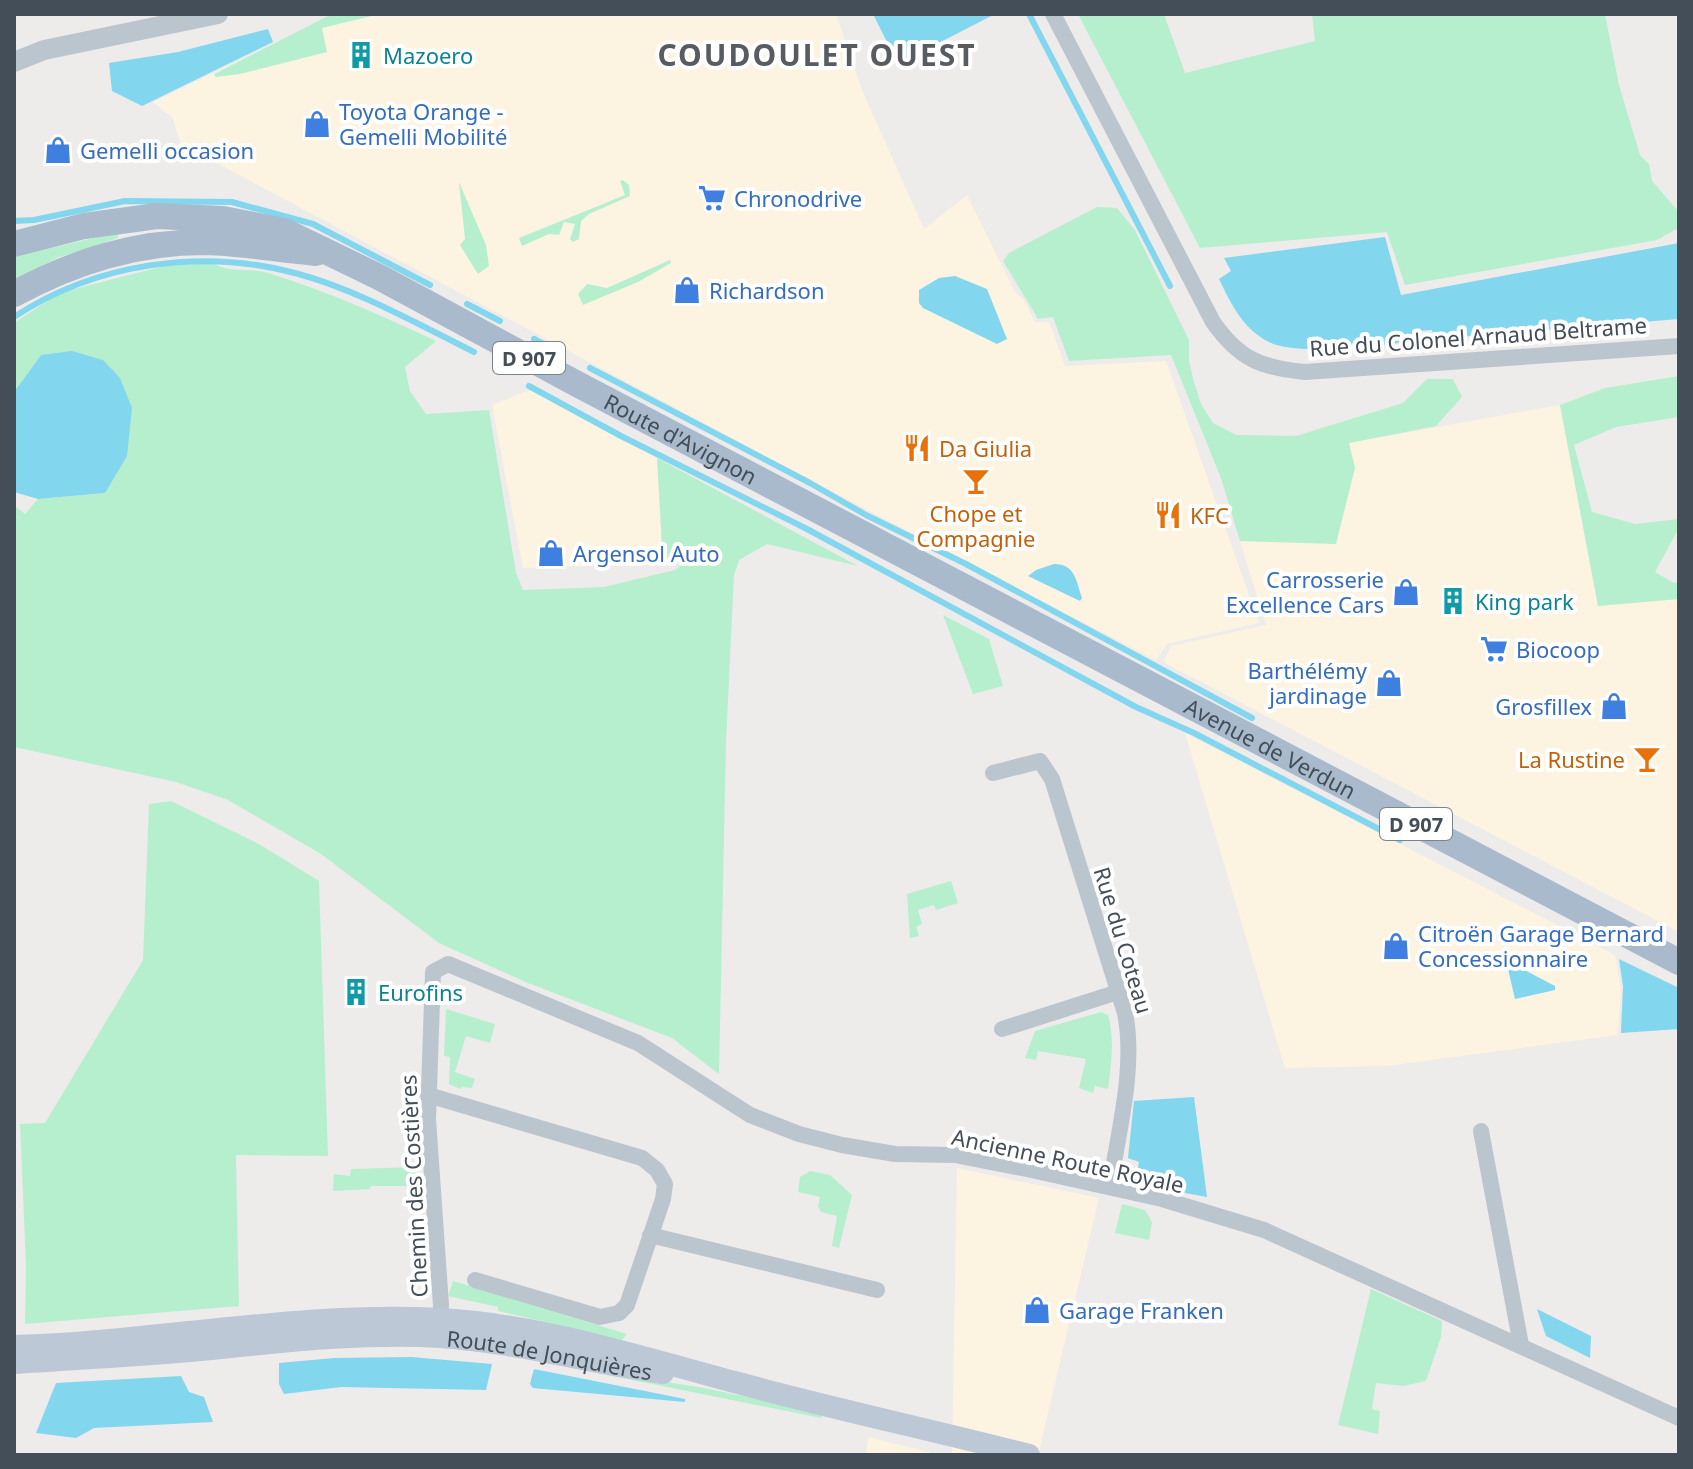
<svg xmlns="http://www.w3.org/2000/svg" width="1693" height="1469" viewBox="0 0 1693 1469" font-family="'Noto Sans',sans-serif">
<rect width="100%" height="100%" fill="#eeebeb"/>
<!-- commercial -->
<path fill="#fcf4e1" d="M338,14H836L862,90L924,229L967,195L1015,292L1024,300L1035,322H1049L1065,366L1166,361L1259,623L1167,644L1156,660L839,495L181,144L172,117L153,102Z
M532,389L657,458L663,564L523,568L492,405Z
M1560,405L1598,606L1679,599V932L1163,662L1171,646L1266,625L1240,541L1336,543L1349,443Z
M1185,733L1615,955L1621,989L1618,1035L1387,1066L1285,1068Z
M957,1168L1099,1198L1038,1455H952Z
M868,1437L940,1455H866Z"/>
<!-- green -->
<path fill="#b6efcd" d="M332,14H380L322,28L327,52L240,74L216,77L214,74Z
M1078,14H1164L1185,73L1315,41L1312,14H1605L1619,85L1640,155L1649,164L1652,181L1679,212L1678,228L1657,240L1405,285L1387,232L1200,248Z
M623,180L629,185L630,196L589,214L581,221L579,239L573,242L570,239L575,224L564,222L559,235L549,234L522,246L519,238L625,195L620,181Z
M459,182L486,245L489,266L478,274L460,245L465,239Z
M1097,207L1117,208L1135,230L1189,340V361L1194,382L1201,404L1213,423L1236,435L1296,436L1403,403L1427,379H1453L1462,397L1436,426L1349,443L1355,468L1336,544L1240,541L1221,478L1171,355L1069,361L1053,317L1038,319L1003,261L1009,253Z
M118,232V238L57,258L14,280V257Z
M670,260L671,263L638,282L583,305L578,294L587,284L607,288Z
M213,263C230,274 249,267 268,273C326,291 381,315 436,341L405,367L410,391L426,414L489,410L516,573L523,590L604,587L675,570L689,558L663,564L657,458L858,566L767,544L739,560L734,575L726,742L719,1074L672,1038L528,983L439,943L321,854L228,800L176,782L14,747V505L25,514L38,499L106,493L41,355L14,392V323L59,293L164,266Z
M1679,376V417L1616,427L1574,445L1592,512L1635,524L1679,519V528L1655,572L1674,583L1679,582V599L1598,606L1560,405L1605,388Z
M943,615L989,639L1003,686L973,694Z
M171,801L259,844L319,881L328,1156L236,1155L239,1306L25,1324L26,1266L20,1124L45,1123L143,960L149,804Z
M951,881L958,903L936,910L934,905L918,910L922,924L916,927L919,936L910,938L907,894Z
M446,1009L495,1024L490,1043L466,1036L455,1072L475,1079L472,1088L462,1087L460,1089L449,1084L450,1057L444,1056Z
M1101,1012L1108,1015C1115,1041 1111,1063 1108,1089L1095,1086L1093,1093L1079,1088L1086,1059L1038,1051L1036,1060L1025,1058L1035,1031Z
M418,1167L420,1186H371L370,1189L333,1191L334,1174L350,1176L351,1169Z
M810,1171L830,1175L852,1195L839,1248L832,1246L837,1216L821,1212L818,1206L820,1197L798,1192L800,1177Z
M1122,1204L1145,1210L1152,1222L1149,1240L1115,1233Z
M453,1281L627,1334L622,1340L498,1311V1307L448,1296Z
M1371,1289L1442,1321L1441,1337L1426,1381L1403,1386L1376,1383L1372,1409L1380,1411L1378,1434L1338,1425Z
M543,1362L704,1388L823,1413L821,1418Z"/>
<!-- water -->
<path fill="#82d6ed" d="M873,14H995L898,64Z
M268,29L273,42L142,106L112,91L109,63L178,52Z
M1385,237L1401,295L1679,243V319L1434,339L1432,330L1419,331V341C1385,344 1297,357 1269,342C1243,329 1231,304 1219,279L1231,271L1224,258Z
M955,276L987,289L1007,339L997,344L923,308L919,303V290L939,278Z
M72,351L103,360L120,378L132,408L127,456L105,493L38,499L14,492V392L41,355Z
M1054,564C1075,564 1076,580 1082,598L1080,601L1028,576L1036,570Z
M1619,959L1679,988V1029L1621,1033L1623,986Z
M1513,964L1555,986V990L1515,999L1508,969Z
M1194,1097L1207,1197L1135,1184L1139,1162L1128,1158L1134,1101Z
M1537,1309L1591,1336L1590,1358L1546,1336Z
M411,1357L492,1364L486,1390L341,1387L284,1394L279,1384V1363L334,1358Z
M534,1369L685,1399V1402L533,1388L530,1384Z
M181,1376L189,1392L204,1397L213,1422L94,1428L76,1438L36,1433L56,1383Z"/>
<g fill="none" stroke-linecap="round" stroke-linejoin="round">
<!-- stream -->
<path stroke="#82d6ed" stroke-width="6" d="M1029,14L1170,286
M14,221L34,220L125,201L232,202L313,224L430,285
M467,304L500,321
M14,317C96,263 201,248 295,273C356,289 418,324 474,352
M534,339L555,350
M590,368L810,483L866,515L966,564L1252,718
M529,386L621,436L807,529L1136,707L1194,733L1400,840"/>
<!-- minor -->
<path stroke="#bbc5ce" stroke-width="16" d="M1053,14L1213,322C1239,359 1261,368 1305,372L1679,346
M993,773L1040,761L1052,779L1125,1013C1136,1068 1118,1132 1110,1187
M1002,1029L1118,992
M428,1095L642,1158L657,1170L665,1184L663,1199L627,1305L619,1313L600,1317L475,1280
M1481,1131L1521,1345
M650,1235L877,1290
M433,1325L440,1319L441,1305L428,1119L433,972L448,964L638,1043L750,1115L799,1134L842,1145L895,1154L955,1155L1027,1169L1162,1199L1264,1230L1679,1418"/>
<!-- tertiary -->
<path stroke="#bbc5ce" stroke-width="20" d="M14,62L44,50L218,14"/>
<!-- secondary -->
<g stroke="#bcc8d5" stroke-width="22">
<path d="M14,1346C157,1342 298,1311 441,1319C544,1325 643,1358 742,1384C837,1410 933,1430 1029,1455"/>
<path id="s1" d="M14,1363C73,1359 132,1356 191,1351C273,1343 357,1332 440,1337C515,1342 589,1363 663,1373"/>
</g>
<!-- primary -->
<g stroke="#a9bacc" stroke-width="26">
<path id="s2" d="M14,244L84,226L157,216L223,219L284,231L379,277L579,385L1679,962"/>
<path d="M14,294C75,261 136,242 206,242C243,243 280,250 316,253"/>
</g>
</g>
<!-- icons -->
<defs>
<g id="building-bare" transform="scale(2.16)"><path d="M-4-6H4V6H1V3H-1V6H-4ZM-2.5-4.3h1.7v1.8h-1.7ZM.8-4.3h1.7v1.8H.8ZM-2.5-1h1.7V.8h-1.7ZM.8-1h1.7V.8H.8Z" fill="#0f9aa8" stroke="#fff" stroke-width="2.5" paint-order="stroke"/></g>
<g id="shop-bare" transform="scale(2.16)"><path d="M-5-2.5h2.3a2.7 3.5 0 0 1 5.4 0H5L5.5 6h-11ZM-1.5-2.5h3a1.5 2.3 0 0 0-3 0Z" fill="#3f7fe0" stroke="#fff" stroke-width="2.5" paint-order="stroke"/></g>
<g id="supermarket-bare" transform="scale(2.16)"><path d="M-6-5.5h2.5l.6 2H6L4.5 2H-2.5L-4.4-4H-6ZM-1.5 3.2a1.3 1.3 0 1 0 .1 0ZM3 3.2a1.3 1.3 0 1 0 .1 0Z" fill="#3f7fe0" stroke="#fff" stroke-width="2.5" paint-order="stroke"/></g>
<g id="restaurant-bare" transform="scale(2.16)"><path d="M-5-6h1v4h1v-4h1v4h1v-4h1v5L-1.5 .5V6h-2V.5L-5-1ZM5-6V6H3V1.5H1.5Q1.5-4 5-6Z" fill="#e8710a" stroke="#fff" stroke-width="2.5" paint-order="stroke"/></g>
<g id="bar-bare" transform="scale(2.16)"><path d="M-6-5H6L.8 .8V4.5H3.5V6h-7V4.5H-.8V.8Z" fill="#e8710a" stroke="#fff" stroke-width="2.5" paint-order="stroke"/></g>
</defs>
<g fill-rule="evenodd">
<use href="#building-bare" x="361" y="55"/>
<use href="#shop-bare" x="317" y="124"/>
<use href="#shop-bare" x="58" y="150"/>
<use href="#supermarket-bare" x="712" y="198"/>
<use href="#shop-bare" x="687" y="290"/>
<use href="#restaurant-bare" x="917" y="448"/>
<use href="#bar-bare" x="976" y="481"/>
<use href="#restaurant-bare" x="1168" y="515"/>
<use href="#shop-bare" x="551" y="553"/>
<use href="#shop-bare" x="1406" y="592"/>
<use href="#building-bare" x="1453" y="601"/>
<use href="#supermarket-bare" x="1494" y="649"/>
<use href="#shop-bare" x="1389" y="683"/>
<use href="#shop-bare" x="1614" y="706"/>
<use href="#bar-bare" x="1647" y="759"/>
<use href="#shop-bare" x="1396" y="946"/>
<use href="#building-bare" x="356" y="992"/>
<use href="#shop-bare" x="1037" y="1310"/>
</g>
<g text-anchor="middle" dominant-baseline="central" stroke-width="8" stroke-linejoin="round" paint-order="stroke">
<!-- shield labels -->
<g fill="#fff" stroke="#7b838b" stroke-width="2">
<rect x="493" y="342" width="72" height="32" rx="6"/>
<rect x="1380" y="808" width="72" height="32" rx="6"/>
</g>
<g font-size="20" font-weight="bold" fill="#434e59">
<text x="529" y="358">D 907</text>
<text x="1416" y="824">D 907</text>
</g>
<!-- culture labels -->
<g font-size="22" fill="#0d838f" stroke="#fff" text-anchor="start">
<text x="383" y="55">Mazoero</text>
<text x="1475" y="601">King park</text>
<text x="378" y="992">Eurofins</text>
</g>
<!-- shop labels -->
<g font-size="22" fill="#366cbe" stroke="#fff" text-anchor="start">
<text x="339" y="111">Toyota Orange -<tspan x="339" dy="25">Gemelli Mobilité</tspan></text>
<text x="80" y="150">Gemelli occasion</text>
<text x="734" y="198">Chronodrive</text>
<text x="709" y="290">Richardson</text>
<text x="573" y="553">Argensol Auto</text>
<text x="1384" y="579" text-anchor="end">Carrosserie<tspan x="1384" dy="25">Excellence Cars</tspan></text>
<text x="1516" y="649">Biocoop</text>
<text x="1367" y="670" text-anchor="end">Barthélémy<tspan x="1367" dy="25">jardinage</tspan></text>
<text x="1592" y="706" text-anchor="end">Grosfillex</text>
<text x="1418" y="933">Citroën Garage Bernard<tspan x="1418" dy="25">Concessionnaire</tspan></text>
<text x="1059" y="1310">Garage Franken</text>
</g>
<!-- street labels -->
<g font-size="22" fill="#434e59" stroke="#fff">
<text transform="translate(1478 336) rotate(-4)">Rue du Colonel Arnaud Beltrame</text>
<text stroke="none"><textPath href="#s2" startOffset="722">Route d'Avignon</textPath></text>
<text stroke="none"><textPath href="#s2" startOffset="1388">Avenue de Verdun</textPath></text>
<text transform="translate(1124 940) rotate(73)">Rue du Coteau</text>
<text transform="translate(1068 1160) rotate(12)">Ancienne Route Royale</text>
<text transform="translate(413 1186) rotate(-93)">Chemin des Costières</text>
<text stroke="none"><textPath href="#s1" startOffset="538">Route de Jonquières</textPath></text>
</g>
<!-- food labels -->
<g font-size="22" fill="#c56008" stroke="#fff" text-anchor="start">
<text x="939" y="448">Da Giulia</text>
<text x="976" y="513" text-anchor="middle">Chope et<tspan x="976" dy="25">Compagnie</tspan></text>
<text x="1190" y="515">KFC</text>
<text x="1625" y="759" text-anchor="end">La Rustine</text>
</g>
<!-- district labels -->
<g font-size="30" font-weight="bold" letter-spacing="2" fill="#585b60" stroke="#fff">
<text x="817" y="54">COUDOULET OUEST</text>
</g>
</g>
<!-- border -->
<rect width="1693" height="1469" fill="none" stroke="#434e59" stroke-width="32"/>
</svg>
